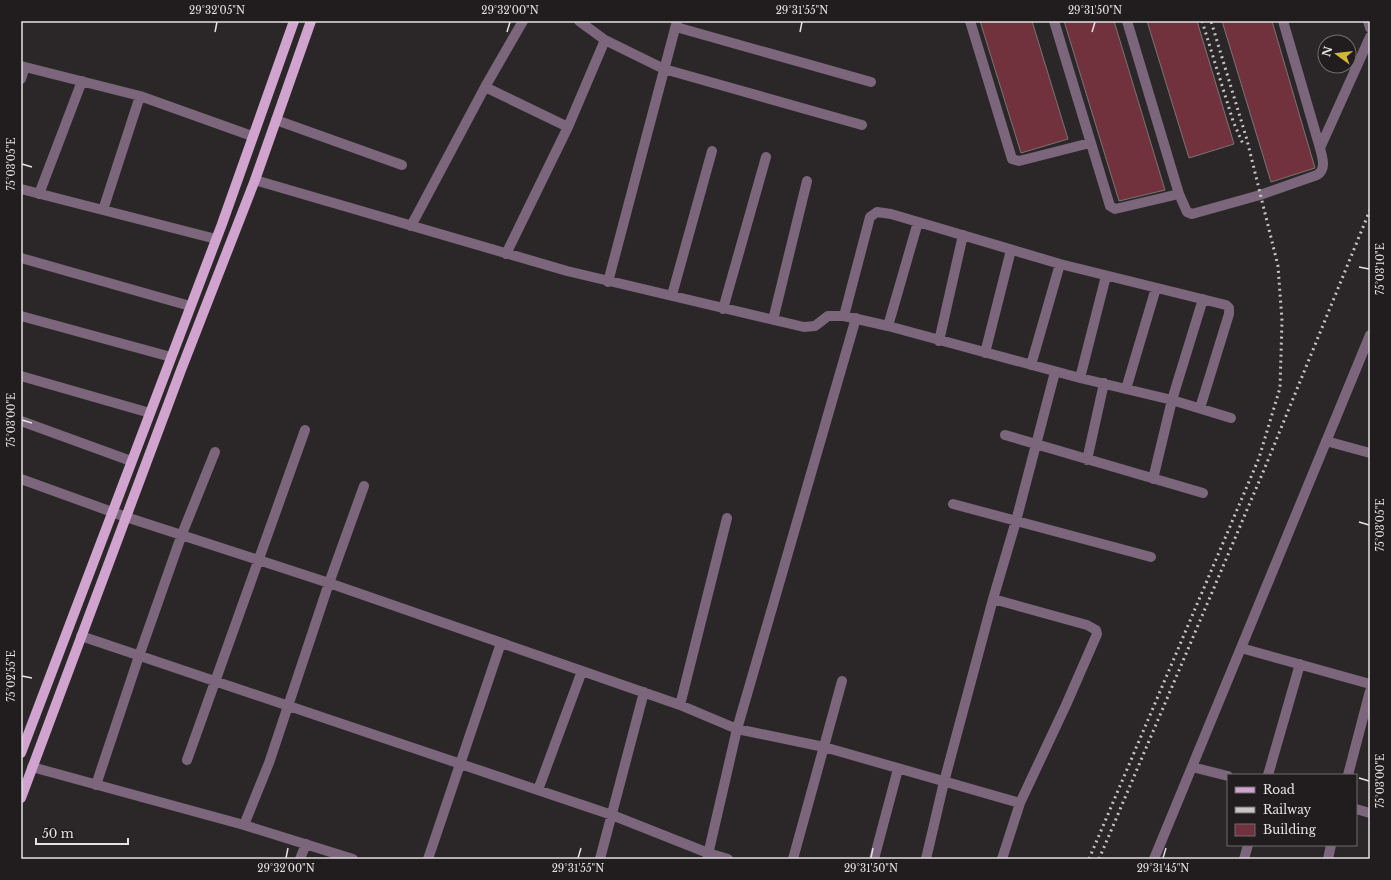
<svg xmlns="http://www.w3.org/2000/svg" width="1391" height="880" viewBox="0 0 1391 880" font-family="'Libre Baskerville',serif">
<rect width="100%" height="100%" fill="#2b2728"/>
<!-- building -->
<path fill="#71323e" stroke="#797474" d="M980,21H1032L1068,139L1021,153Z
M1064,21H1114L1165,190L1119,201Z
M1147,21H1197L1234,144L1189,158Z
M1222,21H1272L1315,168L1271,182Z"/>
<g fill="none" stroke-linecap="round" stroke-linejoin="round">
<!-- minor -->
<path stroke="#7b667b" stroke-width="10" d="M579,21L605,40L664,69L862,125
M970,21L1012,159L1019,161L1090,143
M1054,21L1110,206L1115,209L1179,194
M1127,21L1179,194L1187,212L1192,214L1260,195L1317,175C1327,169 1322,157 1320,148L1283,21
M1368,21L1370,28
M676,27L871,82
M21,66L140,96L252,136
M21,79L25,67
M485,87L568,127
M276,120L402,165
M1320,148L1370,37
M255,180L567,271L804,327L815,326L828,316H844L888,326L1080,378L1172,400L1231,418
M21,189L216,239
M39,194L82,81
M103,210L140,96
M411,226L485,87L523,21
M506,254L568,127L605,40
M21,258L190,306
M608,282L677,21
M672,295L712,151
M723,309L766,157
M21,316L171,357
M844,316L870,217L877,212L891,214L1060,264L1226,305L1229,308V314L1200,408
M773,320L807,181
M888,326L918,222
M939,341L963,235
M985,353L1011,250
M1031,365L1060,264
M21,376L150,413
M1080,378L1106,276
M1126,389L1156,288
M21,421L131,461
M1005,435L1203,493
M1326,441L1370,453
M1087,460L1104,383
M21,479L126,517L329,583L680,705L737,729L824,747L1020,803
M1153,479L1172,400L1203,299
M953,504L1151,557
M993,599L1087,625L1096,630L1097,634L1066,705L1020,803L1002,859
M81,636L612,815L708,853L728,859
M1241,648L1370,684
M680,705L727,518
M187,760L305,430
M32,767L244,825L353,859
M1192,767L1228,776
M1268,775L1300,664
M1348,775L1370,691
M96,785L139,656L182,534L215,452
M538,790L582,671
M1356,809L1370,813
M244,825L269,763L329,583L364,486
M300,859L306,844
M428,859L501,643
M600,859L644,692
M707,859L737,729L856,318
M793,859L842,681
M874,859L898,769
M926,859L944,782L993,599L1016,521L1055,372
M1154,859L1370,335
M1244,859L1248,845
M1328,859L1331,845"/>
<!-- major -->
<path stroke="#d0a4ce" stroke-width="10" d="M21,753L222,224L294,21
M21,798L181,370L255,180L311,21"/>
<!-- rail -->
<path stroke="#c6c4c5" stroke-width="3" stroke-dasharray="2 4" stroke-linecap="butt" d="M1202,21L1233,121L1243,144
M1089,859L1259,458L1280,388L1282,321L1278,266L1247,140L1211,21
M1099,859L1266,465L1370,210"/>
</g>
<!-- ticks -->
<path fill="none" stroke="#e4e2e3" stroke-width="1.5" d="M215,32L217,22M507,32L510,22M800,32L802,22M1092,32L1095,22M22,164L32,167M1359,267L1369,269M22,420L32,423M1359,522L1369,525M22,676L32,678M1359,778L1369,781M286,858L288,848M578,858L581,848M871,858L873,848M1163,858L1166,848"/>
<!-- border -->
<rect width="1391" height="880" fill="none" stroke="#211d1f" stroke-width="44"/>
<!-- legend -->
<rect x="1227" y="774" width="130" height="72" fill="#211d1f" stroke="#6f6c6d"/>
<rect x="1235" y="787" width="20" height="6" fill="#d0a4ce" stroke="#6f6c6d"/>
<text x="1263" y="794" font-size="12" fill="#e4e2e3">Road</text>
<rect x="1235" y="807" width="20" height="6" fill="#c6c4c5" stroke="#6f6c6d"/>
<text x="1263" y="814" font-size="12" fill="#e4e2e3">Railway</text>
<rect x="1235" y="824" width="20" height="12" fill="#71323e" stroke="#6f6c6d"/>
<text x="1263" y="834" font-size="12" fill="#e4e2e3">Building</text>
<!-- north arrow -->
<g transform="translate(1337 54) rotate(285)"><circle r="19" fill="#211d1f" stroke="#6f6c6d"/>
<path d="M0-3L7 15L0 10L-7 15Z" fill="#d2b736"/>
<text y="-6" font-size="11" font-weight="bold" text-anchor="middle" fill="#e4e2e3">N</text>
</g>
<!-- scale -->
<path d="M36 838v6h92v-6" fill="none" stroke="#e4e2e3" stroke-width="2"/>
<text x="42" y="838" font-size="12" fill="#e4e2e3" stroke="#211d1f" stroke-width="3" paint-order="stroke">50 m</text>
<rect x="22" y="22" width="1347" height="836" fill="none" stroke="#e4e2e3" stroke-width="1.5"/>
<g font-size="10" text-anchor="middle" fill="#e4e2e3">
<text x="217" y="14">29°32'05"N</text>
<text x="510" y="14">29°32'00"N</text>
<text x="802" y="14">29°31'55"N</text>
<text x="1095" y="14">29°31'50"N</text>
<text transform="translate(11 164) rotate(-90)" y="4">75°03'05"E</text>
<text transform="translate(1380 269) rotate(-90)" y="4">75°03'10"E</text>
<text transform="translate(11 420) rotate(-90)" y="4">75°03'00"E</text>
<text transform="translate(1380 525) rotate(-90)" y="4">75°03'05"E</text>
<text transform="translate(11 676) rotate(-90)" y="4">75°02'55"E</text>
<text transform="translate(1380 781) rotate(-90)" y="4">75°03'00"E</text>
<text x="286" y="872">29°32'00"N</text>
<text x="578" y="872">29°31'55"N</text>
<text x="871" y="872">29°31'50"N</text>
<text x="1163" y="872">29°31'45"N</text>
</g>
</svg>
